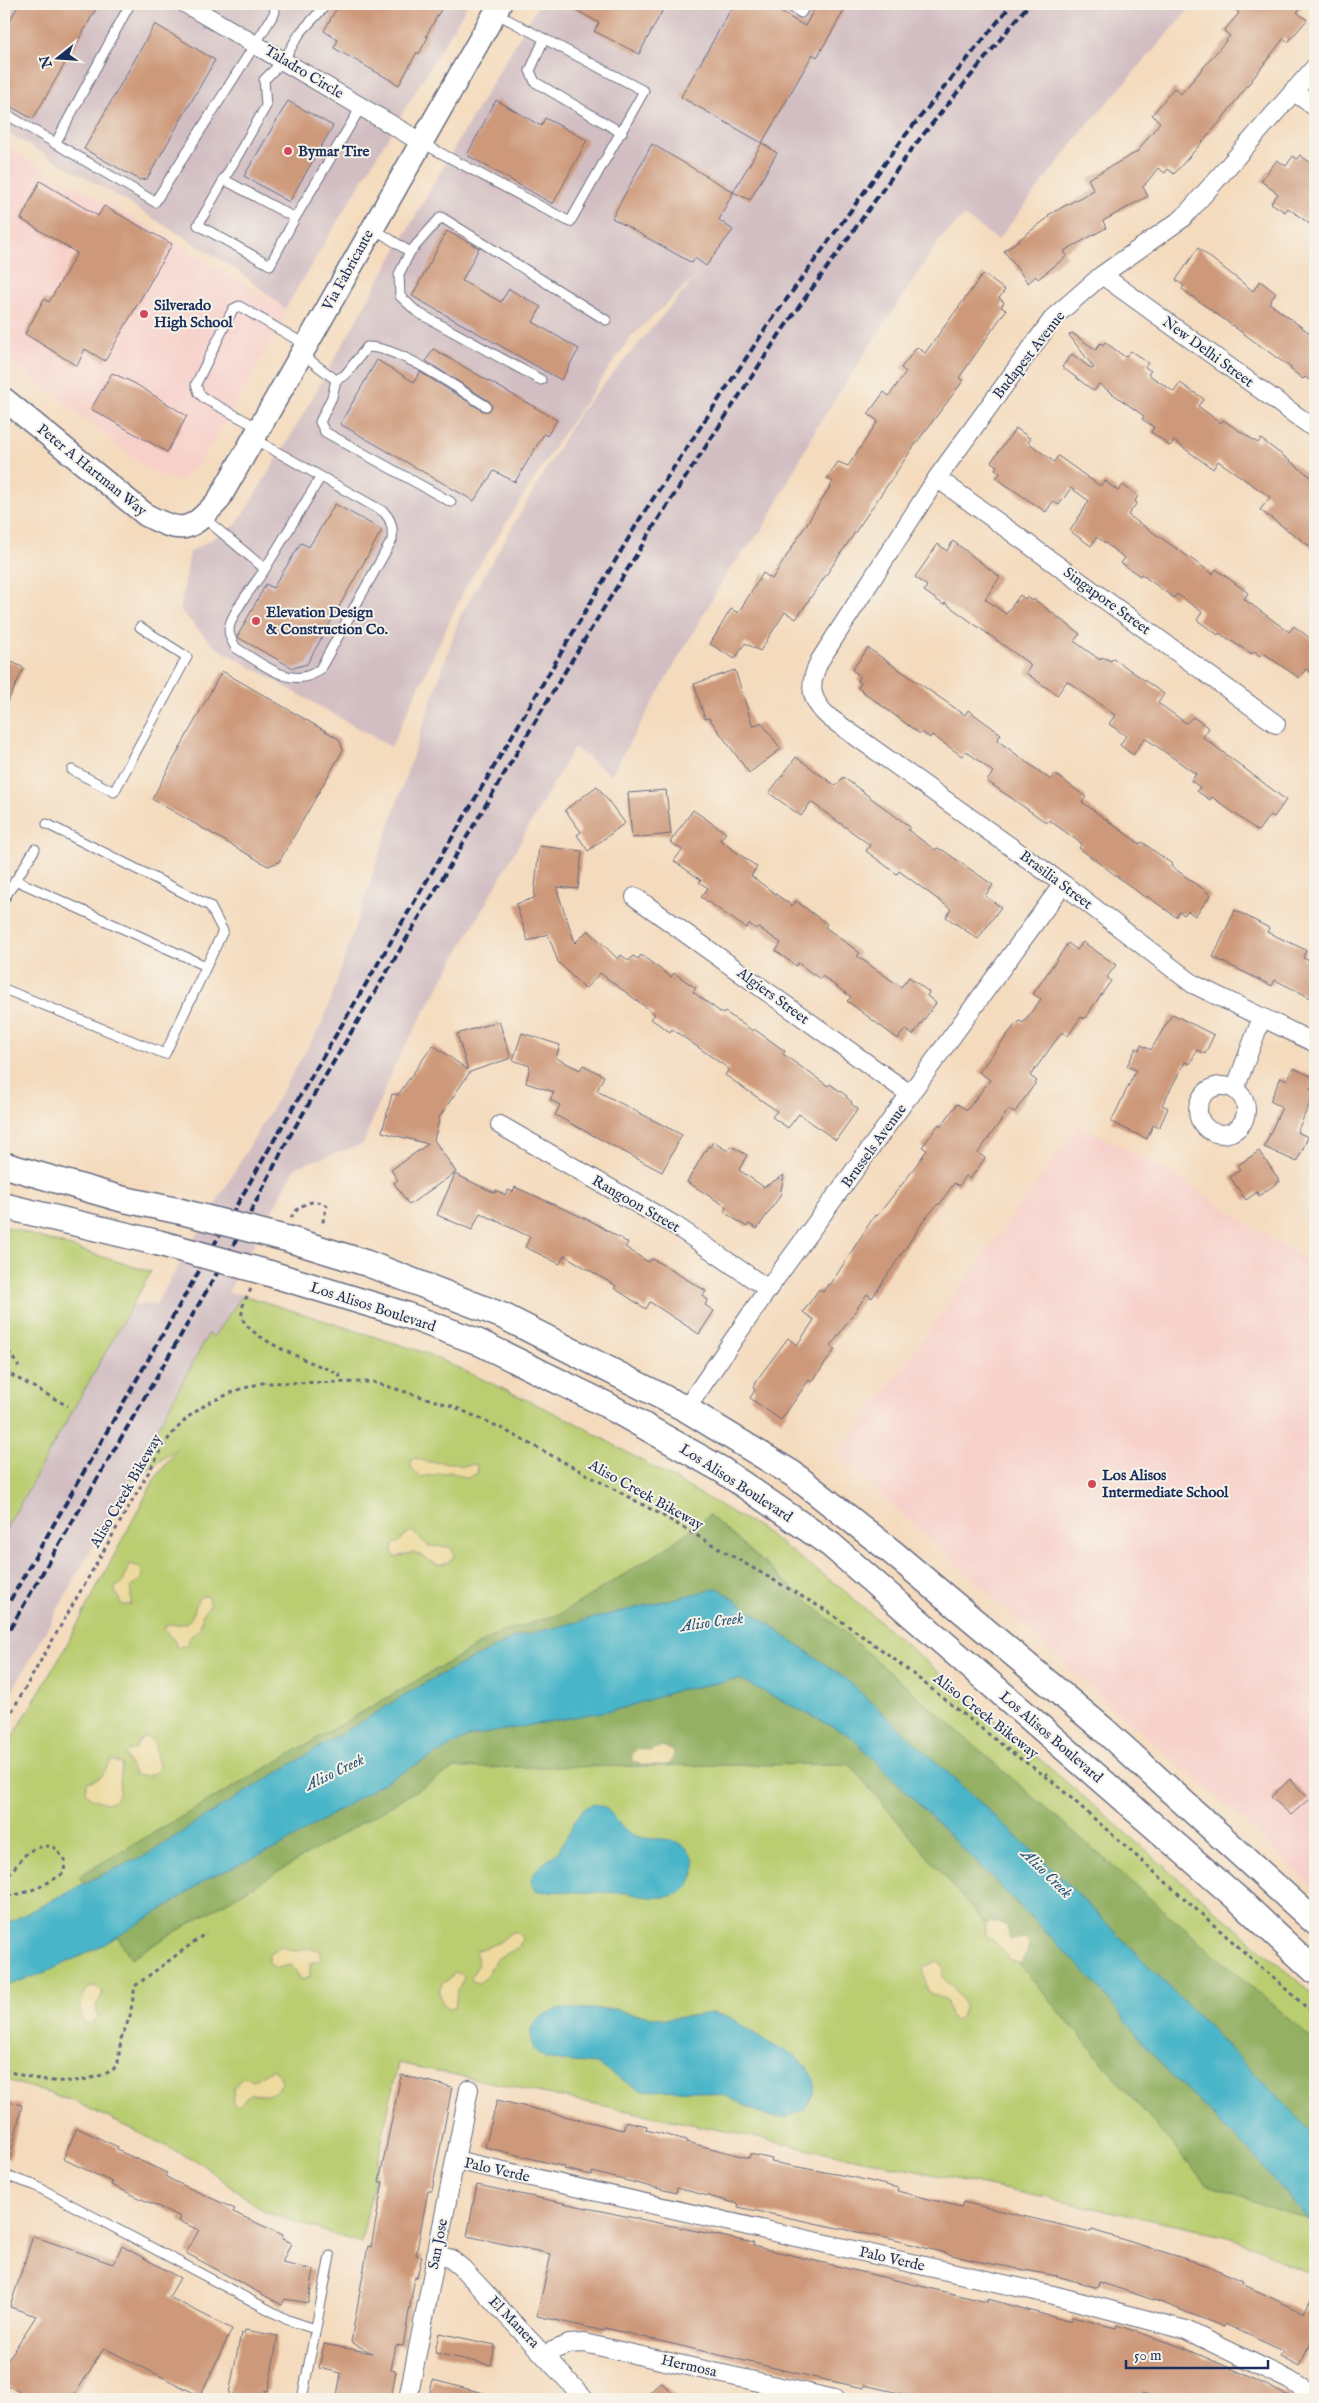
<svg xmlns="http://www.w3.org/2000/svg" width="1319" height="2403" viewBox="0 0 1319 2403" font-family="'IM FELL English',serif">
<rect width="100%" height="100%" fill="#f7f3e8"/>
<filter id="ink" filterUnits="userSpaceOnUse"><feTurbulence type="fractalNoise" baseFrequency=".02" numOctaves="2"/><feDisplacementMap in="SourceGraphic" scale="10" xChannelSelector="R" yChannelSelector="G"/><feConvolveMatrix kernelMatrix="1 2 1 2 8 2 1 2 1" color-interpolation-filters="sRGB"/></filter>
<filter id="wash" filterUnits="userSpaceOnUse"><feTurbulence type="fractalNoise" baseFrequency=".0096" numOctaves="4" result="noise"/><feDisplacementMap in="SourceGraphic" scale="20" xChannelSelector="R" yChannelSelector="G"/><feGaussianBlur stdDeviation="1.12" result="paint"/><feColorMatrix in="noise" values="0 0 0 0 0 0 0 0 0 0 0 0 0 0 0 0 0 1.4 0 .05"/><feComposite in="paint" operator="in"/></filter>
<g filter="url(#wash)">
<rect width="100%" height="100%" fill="#f4dbbe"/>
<!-- built -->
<path fill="#f7d0ca" d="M4,146L174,241L285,309L284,319L224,424L198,464L180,481L151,472L4,355Z
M1079,1125L1161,1167L1315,1267V1889L1240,1817L1103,1699L838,1455Z"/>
<!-- industrial -->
<path fill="#d2bec2" d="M4,4H468L285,309L239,271L102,187L4,131Z
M539,4H1194L1085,128L998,240L964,216L940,239L817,427L764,527L729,570L611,775L574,747L394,1066L363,1144L296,1167L228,1292L243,1295L213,1337L209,1333L127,1485L4,1706V1532L133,1305L156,1304L323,1022L460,616L579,413L699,273L631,337L564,432L465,588L391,747L214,646L180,610L190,552L236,525L285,446L454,148Z"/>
<!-- green -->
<path fill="#bacd71" stroke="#6a7e68" d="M4,1226L151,1272L4,1532Z
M243,1295L426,1353L572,1421L758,1527L842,1589L1315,1996V2274L1285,2264L1260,2249L1224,2235L398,2063L361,2243L265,2212L200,2163L76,2102L4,2079V1752L65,1648L154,1480L178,1448L127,1485L209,1333L213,1337Z"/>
<!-- forest -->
<path fill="#93b063" stroke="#577060" d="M709,1515L1315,2042V2222L1205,2183L849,1764L455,1768L131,1958L79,1876L499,1633L562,1613L668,1547Z"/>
<!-- sand -->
<path fill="#eeda9e" stroke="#84847e" d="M414,1458L429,1462L457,1463L461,1466L476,1464L478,1473L468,1478L450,1472L420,1477L411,1467V1460Z
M411,1531L429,1546L450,1547L455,1555L449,1562L438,1565L414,1552L396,1557L392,1552L393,1545C402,1541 405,1534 411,1531Z
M130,1564L140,1567L143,1573L142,1578L131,1588V1605H122L114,1589L123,1582Z
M207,1596L210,1605L203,1613L200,1628L188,1639V1644L177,1648L174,1640L164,1630L166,1625C172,1623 177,1625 182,1624C194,1622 195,1606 199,1597Z
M144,1737L153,1740C157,1749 156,1758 159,1766C155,1777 143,1777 134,1774L125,1754L131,1750L137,1749V1744Z
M662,1746L674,1751L673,1758L667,1765H642L632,1761V1753L638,1748L650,1751Z
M112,1760L122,1764L119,1793L115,1800L106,1803L92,1798L85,1792L87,1782L100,1778Z
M991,1921L1007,1926L1010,1940L1025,1938L1029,1942L1027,1954L1021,1963C1005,1963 1005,1951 994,1941C991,1938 988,1938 985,1934V1925Z
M512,1932H517L522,1938L519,1947L495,1960L489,1973L479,1983L472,1981L471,1977L478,1965L476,1951L498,1943Z
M281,1946C302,1958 303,1944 319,1950L321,1960L310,1963V1977L302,1980L291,1965L276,1968L269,1964V1953Z
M936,1961L941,1963L944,1967L942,1978L954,1988L965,2005L961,2017L955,2021L950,2016L947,2001L928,1992L923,1968Z
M454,1972L462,1974L464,1978L457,1993L455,2007L449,2008L443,2005L439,1991L443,1982L448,1981Z
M91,1986L97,1987L102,1992V1996L96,2006L98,2017L92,2024L83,2022C78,2011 81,1993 91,1986Z
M272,2069L280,2076L282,2082L277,2091L267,2095L250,2094L238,2106L234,2104L233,2089L242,2077L254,2080Z"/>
<!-- water -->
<path fill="#4ab5c8" stroke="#327293" d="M718,1588L846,1679L1065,1881L1315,2135V2228L1256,2158L1165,2069L1090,1977L851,1736L739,1679L679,1690L623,1708L467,1737L381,1784L279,1847L210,1877L163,1909L103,1945L51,1970L4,1987V1925L91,1880L150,1853L203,1818L430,1680L516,1637Z
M592,1804C613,1806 612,1820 627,1831C648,1848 680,1826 694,1860C696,1866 695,1873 692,1878C683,1904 647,1898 627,1893L537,1891L531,1882C533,1866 548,1863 558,1851C570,1836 574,1812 592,1804Z
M561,2009H615L625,2013L668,2019L712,2013L729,2017L772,2045L794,2055L806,2066L814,2080V2093L804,2110L783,2118L768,2117L728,2097L695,2090L641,2091L597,2064L561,2061L546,2058L535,2051L531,2041V2029L538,2019L547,2013Z"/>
<g id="blocks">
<!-- building -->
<path fill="#cd997a" d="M19,4H99L33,119L4,103V31Z
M339,4H444L426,36L428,37L419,54L417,52L399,85L334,48L338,40L324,31Z
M566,4H666L639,54L594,31L599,23Z
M734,4H766L805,26L817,4H848L817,57L813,54L762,143L681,97Z
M1229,4H1305L1297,12L1307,20L1288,42L1284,38L1219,123L1174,174L1168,169L1165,173L1158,168L1143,187L1148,196L1103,221L1106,228L1064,251L1067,256L1038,279L1036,276L1028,283L1004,251L1049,217L1048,215L1094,190L1088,179L1137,152L1160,122L1152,115L1174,88L1181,94L1230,36L1224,31L1239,13Z
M155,24L215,60L147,179L140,180L84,149Z
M496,100L541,126L545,118L587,140L553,204L467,155Z
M288,101L333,126L289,202L244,176Z
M762,143L777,153L750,200L733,192Z
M652,144L733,192L719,220L733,230L706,266L695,258L692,263L612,218Z
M1300,155L1315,166V228L1288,208L1285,212L1271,203L1278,194L1261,181L1277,160L1286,166L1293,156L1297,159Z
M40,181L98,216L104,206L172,244L105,361L85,349L77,366L25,334L44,299L49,302L77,253L21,219Z
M447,231L479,248L462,281L501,302L509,289L541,307L533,322L579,349L561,380L412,296Z
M1198,248L1253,291L1260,281L1276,293L1269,303L1315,337V384L1305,377L1303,379L1290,369L1291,368L1182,289L1184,286L1176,280Z
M983,274L1005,290L999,298L1004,302L1001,307L1006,310L959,378L963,381L914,446L796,619L785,612L760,651L745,643L735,659L710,644L731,609L738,613L763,573L772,579L833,482L827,478L838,462L848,466L878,421L868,414L884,392L889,396L906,372L901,368L917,347L925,353Z
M1072,333L1096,350L1100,343L1103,345L1105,342L1125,357L1131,351L1148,363L1145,367L1151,371L1148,374L1174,392L1180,383L1204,399L1198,406L1221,423L1223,420L1258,443L1261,439L1315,480V550L1260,510L1270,497L1218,461L1213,469L1174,441L1170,446L1151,432L1154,427L1142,419L1144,416L1099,384L1094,391L1062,367L1072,354L1092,369L1094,368L1069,335Z
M433,349L557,420L547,436L544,434L515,482L494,471L474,501L340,424L377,360L414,382L420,372L483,411H489L492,406L489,401L426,361Z
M112,373L134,383L187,416L167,452L91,409Z
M1016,428L1031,439L1028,442L1054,462L1058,456L1100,486L1105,481L1118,491L1123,485L1138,496L1135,501L1137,503L1128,515L1213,574L1216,569L1248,593L1244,599L1289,632L1294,626L1315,642V676L1306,669L1299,678L1262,652L1260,656L1254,651L1252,654L1219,633L1218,635L1197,620L1202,612L1177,594L1174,598L1141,574L1140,576L1121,563L1125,558L1097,537L1091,546L1070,531L1089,501L1071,488L1059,505L1053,501L1046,512L996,478L1000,473L995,469L997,466L991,462Z
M335,504L382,530L307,664L293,668L237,637L266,584L273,588L301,543L309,547Z
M953,541L1000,577L985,599L1006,614L1020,595L1025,599L1027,597L1033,601L1034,599L1080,634L1074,641L1100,660L1102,657L1111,661L1113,658L1164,694L1158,703L1186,723L1193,717L1209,728L1203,737L1286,800L1274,817L1270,815L1258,831L1212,797L1210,800L1197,791L1200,787L1191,781L1196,774L1145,738L1133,755L1120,745L1126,736L1109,724L1115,715L1067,681L1057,695L1026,673L1031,665L945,603L944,605L924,591L927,586L915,577L938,544L947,551Z
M868,648L965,715L968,710L1001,734L997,740L1051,780L1055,774L1086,797L1082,802L1140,844L1142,842L1172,864L1171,866L1211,895L1195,916L1188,911L1184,915L1180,912L1176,917L1147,896L1146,898L1079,848L1082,844L1049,820L1047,823L987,781L993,772L966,751L962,756L932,735L930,738L922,732L920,734L858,688L861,683L857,680L860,676L852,670Z
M4,658L24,668L4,709Z
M735,670L753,727L761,722L781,749L749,773L709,718L705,719L694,684Z
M222,671L339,739L343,750L279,862L268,866L152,799Z
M796,757L836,786L843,777L910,827L908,830L935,850L937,848L944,851L993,885L985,896L1001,907L978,939L946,917L951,909L899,871L897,874L866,851L870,845L811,802L801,816L769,793Z
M597,786L625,823L588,851L577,835L581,832L565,810Z
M666,790L671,834L632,838L628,793Z
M693,810L726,833L720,840L757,867L751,876L792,906L796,901L827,924L825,927L860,953L857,956L901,987L909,977L929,992L927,996L936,1003L913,1035L905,1029L898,1039L847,1001L851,997L822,976L820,979L798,963L796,966L776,951L781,943L758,927L756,929L749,924L746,928L701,897L708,888L699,882L701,880L674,861L682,850L670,842Z
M539,846L582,851L578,889L556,887L575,943L588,930L618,959L621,955L629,961L633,956L638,959L641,955L671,977L674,973L696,988L693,992L723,1014L725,1012L753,1031L754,1029L785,1051L783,1054L828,1086L830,1084L847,1096L846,1097L852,1102L851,1104L858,1109L836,1140L799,1114L788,1128L772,1117L777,1111L725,1075L729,1069L672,1029L670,1032L651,1019L655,1014L600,973L585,989L558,962L548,934L528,941L516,904L534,898Z
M1235,910L1269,928L1267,932L1306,950L1303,958L1315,963V1000L1275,980L1272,986L1213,957Z
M1083,942L1116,965L1107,977L1111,981L1084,1019L1081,1017L1068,1036L1062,1032L1030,1076L1037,1081L1014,1113L1009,1109L978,1153L985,1158L970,1179L966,1176L959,1186L954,1183L940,1204H938L925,1219L872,1298L867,1294L831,1346L835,1349L812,1382L809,1380L781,1420L750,1398L755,1390L753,1388L756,1381L788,1338L797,1345L814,1320L803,1312L819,1289L823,1292L828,1284L830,1285L875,1215L877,1216L907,1178L927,1150L922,1147L939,1124L941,1126L957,1104L967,1110L990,1080L979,1072L1015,1025L1020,1021L1023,1023L1041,999L1033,994L1068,943L1077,950Z
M1172,1014L1214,1035L1205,1054L1197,1050L1190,1064L1185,1062L1162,1105L1168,1108L1159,1128L1153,1125L1147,1139L1111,1122L1136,1070L1127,1066L1136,1048L1139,1050L1141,1045L1151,1050Z
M499,1021L511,1058L470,1072L440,1116L434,1140L456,1172L409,1205L394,1183L398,1180L391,1170L428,1144L382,1132L392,1094L398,1095L433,1045L468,1070L457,1034Z
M522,1033L560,1045L556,1058L580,1070L583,1065L604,1076L597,1091L682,1135L662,1172L555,1115L560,1105L550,1100L554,1092L526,1083L530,1066L513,1060Z
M1293,1068L1315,1078L1310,1089L1315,1092L1297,1132L1308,1137L1297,1162L1264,1147L1282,1107L1270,1101L1281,1077L1287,1080Z
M713,1142L728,1151L731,1146L747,1155L739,1170L764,1187L784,1175L780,1196L757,1229L749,1224L747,1227L724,1212L727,1207L687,1182L708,1146L710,1147Z
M1259,1151L1280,1181L1259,1196L1257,1192L1246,1200L1230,1177L1240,1170L1237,1166Z
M455,1174L495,1193L496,1190L505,1195L508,1190L513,1192L515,1187L593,1222L628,1243L625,1247L648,1262L653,1259L706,1291L703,1296L708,1300L705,1305L714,1311L699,1334L650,1302L646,1309L614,1288L616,1286L564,1255L560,1264L525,1247L530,1237L480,1213L472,1230L437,1215Z
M1290,1779L1309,1799L1291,1815L1271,1797Z
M401,2075L452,2087L432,2191H428L416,2255L422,2256L417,2277H415L403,2346L396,2345L391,2370L396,2371L391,2399H361L337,2395L341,2373L319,2368L324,2344L372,2353L351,2342L368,2246L371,2247L383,2182H379Z
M497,2100L623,2130L626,2121L647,2126L646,2130L687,2140V2142L749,2158L750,2154L772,2159L771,2162L857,2178L898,2188L897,2191L961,2207L963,2202L1091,2232L1092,2230L1206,2265L1243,2281L1242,2284L1304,2313L1315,2292V2335L1299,2366L1280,2356L1283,2351L1225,2324L1224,2327L1163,2303L1099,2282L1098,2288L1057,2276L971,2260L895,2240L738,2207L739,2204L677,2188L676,2193L592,2172V2175L564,2169L565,2167L485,2147Z
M4,2101L22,2105L10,2159L4,2158Z
M77,2128L118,2147L117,2150L167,2173L165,2176L174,2181L235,2209L233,2212L283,2235L282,2239L291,2243L282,2263L314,2270L308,2303L285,2299L282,2305L186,2253L199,2230L179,2221L181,2217L111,2185L112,2182L63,2159Z
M477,2185L754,2243L753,2246L987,2302L988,2299L1071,2322L1072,2317L1116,2328L1117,2325L1184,2348L1246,2375L1294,2399H1161L1142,2393L1140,2399H925L864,2385V2388L821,2379L605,2328L604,2331L537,2316L551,2254L467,2236Z
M33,2236L113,2264L122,2246L180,2278L169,2297L232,2329L200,2396L104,2348L72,2399H30L4,2383V2366L36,2316L10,2307Z
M245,2330L278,2336L268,2391L265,2390L263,2399H228L241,2333L244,2334Z
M439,2333L495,2345L491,2365L435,2353Z
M433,2380L487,2394L486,2399H428Z
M661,2382L678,2399H643Z"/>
</g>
</g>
<g filter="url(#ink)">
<use href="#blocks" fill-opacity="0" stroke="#676b80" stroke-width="1"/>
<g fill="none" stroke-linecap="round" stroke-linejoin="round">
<!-- service casing -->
<g stroke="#676b80" stroke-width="11">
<path id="service" d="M327,4L300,33L283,61L264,80L266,106L198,225L270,265L295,218L361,107
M787,4L801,13L806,4
M544,39L530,71L535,82L622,133
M4,113L155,202L256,43L275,12L274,4
M422,143L570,222L644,91L495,13
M55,144L130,4
M223,179L295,218
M373,228L410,252L441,217L606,320
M410,252L399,274L400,296L417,312L541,380
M302,354L336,380L332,397L320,422L325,432L451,502
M336,380L345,375L367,347C401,347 456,388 486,406
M259,428L205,399L199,393L196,384L233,309L239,306L306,345
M203,517L265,569C256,583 229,615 229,630C229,637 233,643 236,648C262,663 293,692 320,669L392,540C393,528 392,521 384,512L254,439
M265,569L320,478
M72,770L114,792L187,657L140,627
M15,880L206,966
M4,899L35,849
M4,989L165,1054L223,931L210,906L47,824
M4,2175L34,2185L288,2320L315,2329
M302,2399L330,2256"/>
</g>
<!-- minor casing -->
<g stroke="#676b80" stroke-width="20">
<path id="minor" d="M186,4L421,142
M1315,67L1183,218L1102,275L1054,317L937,478L820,660C808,684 809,700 830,718L1063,884L1193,984L1315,1043
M1293,91L1315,107
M1102,275L1315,429
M937,478L1276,724
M635,897L911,1095
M1198 1110a24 24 0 1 1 48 0a24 24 0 1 1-48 0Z
M1235,1089L1262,1017
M500,1125L676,1226L768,1289
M686,1409L768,1289L1063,884
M455,2160L1053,2295L1186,2330L1289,2380L1315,2397
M436,2254L451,2259L463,2269L585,2399
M545,2354L569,2344L584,2343L835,2399
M408,2399L469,2089"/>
</g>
<!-- tertiary casing -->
<g stroke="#676b80" stroke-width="25">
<path id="tertiary" d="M4,399L146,515C184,535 190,531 218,501L500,4"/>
</g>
<!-- secondary casing -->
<g stroke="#676b80" stroke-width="28">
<path id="secondary" d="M4,1165L122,1199L179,1211
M4,1206L159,1243
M288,1239L366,1263L503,1316L686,1409L793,1474L892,1552L1103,1729L1315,1922
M268,1273L406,1315L476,1341L605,1404L722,1470L831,1545L1239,1900L1315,1971"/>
</g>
<!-- path -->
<path stroke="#676b80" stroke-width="3" stroke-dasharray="4 4" stroke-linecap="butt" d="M291,1218C297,1206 314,1196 327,1206L322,1225
M251,1289C247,1297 241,1305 242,1315C243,1338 319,1365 339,1374L341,1381
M4,1345L19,1367
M4,1371L68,1406
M4,1725L159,1454L170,1436L188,1417L208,1403L238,1390L262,1383L373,1382L452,1406L499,1427L658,1513L827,1611L889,1655L1011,1752L1052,1781L1315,2015
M1045,1776L1050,1770
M4,1881C21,1862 24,1845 53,1846L65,1860L64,1873C45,1885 26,1895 4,1896
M4,2070C41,2082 77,2088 113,2070L118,2062L121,2039L130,2016L135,1986L206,1933"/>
<!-- service -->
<use href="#service" stroke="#fff" stroke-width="9"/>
<!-- minor -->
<use href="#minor" stroke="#fff" stroke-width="18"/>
<!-- tertiary -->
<use href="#tertiary" stroke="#fff" stroke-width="22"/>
<!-- secondary -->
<use href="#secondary" stroke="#fff" stroke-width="25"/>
<!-- rail -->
<path stroke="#1b2f5e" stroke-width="4" stroke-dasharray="8 4" stroke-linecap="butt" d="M4,1611L277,1135L641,517L768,325L904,137L1012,4
M4,1639L238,1237L288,1139L555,688L657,521L781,332L914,146L1029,4"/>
<!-- secondary-bridge casing -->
<g stroke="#676b80" stroke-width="28" stroke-linecap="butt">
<path id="secondary-bridge" d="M179,1211L288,1239
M159,1243L268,1273"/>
</g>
<!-- secondary-bridge -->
<use href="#secondary-bridge" stroke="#fff" stroke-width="25"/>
</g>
</g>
<!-- markers -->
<g fill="#d1495b" stroke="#f7f3e8" stroke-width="2">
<circle cx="288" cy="151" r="5"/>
<circle cx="144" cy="314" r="5"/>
<circle cx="256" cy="621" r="5"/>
<circle cx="1092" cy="1484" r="5"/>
</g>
<g text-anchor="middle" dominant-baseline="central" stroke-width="4" stroke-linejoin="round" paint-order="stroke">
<!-- street labels -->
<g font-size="15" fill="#1b2f5e" stroke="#f7f3e8">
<text transform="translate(304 72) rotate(31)">Taladro Circle</text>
<text transform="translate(348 270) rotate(-61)">Via Fabricante</text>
<text transform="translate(1208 352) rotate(36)">New Delhi Street</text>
<text transform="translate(1029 355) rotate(-52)">Budapest Avenue</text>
<text transform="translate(92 470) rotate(39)">Peter A Hartman Way</text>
<text transform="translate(1107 601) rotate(36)">Singapore Street</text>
<text transform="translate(1056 880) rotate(37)">Brasilia Street</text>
<text transform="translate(773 996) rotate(36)">Algiers Street</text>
<text transform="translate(874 1146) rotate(-54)">Brussels Avenue</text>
<text transform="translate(636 1204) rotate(30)">Rangoon Street</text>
<text transform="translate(373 1307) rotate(18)">Los Alisos Boulevard</text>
<text transform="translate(736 1483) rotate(33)">Los Alisos Boulevard</text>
<text transform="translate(126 1491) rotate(-60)">Aliso Creek Bikeway</text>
<text transform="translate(646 1495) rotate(29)">Aliso Creek Bikeway</text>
<text transform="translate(986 1716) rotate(38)">Aliso Creek Bikeway</text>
<text transform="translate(1051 1737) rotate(41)">Los Alisos Boulevard</text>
<text transform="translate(497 2170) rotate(13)">Palo Verde</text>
<text transform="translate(438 2244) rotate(-79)">San Jose</text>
<text transform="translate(892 2259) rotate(13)">Palo Verde</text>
<text transform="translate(514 2322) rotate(46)">El Manera</text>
<text transform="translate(689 2366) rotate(13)">Hermosa</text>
</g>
<!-- poi labels -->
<g font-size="15" font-weight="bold" fill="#1b2f5e" stroke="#f7f3e8" text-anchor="start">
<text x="298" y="151">Bymar Tire</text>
<text x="154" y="305">Silverado<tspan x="154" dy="17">High School</tspan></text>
<text x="266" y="612">Elevation Design<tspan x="266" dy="17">&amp; Construction Co.</tspan></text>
<text x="1102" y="1475">Los Alisos<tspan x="1102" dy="17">Intermediate School</tspan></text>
</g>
<!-- water labels -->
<g font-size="16" font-style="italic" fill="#29577e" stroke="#f7f3e8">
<text transform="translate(712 1623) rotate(-8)">Aliso Creek</text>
<text transform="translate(335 1773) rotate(-26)">Aliso Creek</text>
<text transform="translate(1046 1874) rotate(44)">Aliso Creek</text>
</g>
</g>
<!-- margin -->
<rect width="1319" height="2403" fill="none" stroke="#f7f3e8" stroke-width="20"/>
<!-- north arrow -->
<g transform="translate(58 58) rotate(253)" stroke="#f7f3e8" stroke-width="4" paint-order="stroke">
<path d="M0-4L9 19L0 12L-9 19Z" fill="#1b2f5e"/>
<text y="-8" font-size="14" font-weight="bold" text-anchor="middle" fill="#1b2f5e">N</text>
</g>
<!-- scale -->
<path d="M1126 2360v8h142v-8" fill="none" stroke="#1b2f5e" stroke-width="2.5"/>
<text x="1134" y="2360" font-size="15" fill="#1b2f5e" stroke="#f7f3e8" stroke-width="4" paint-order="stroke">50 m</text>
</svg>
